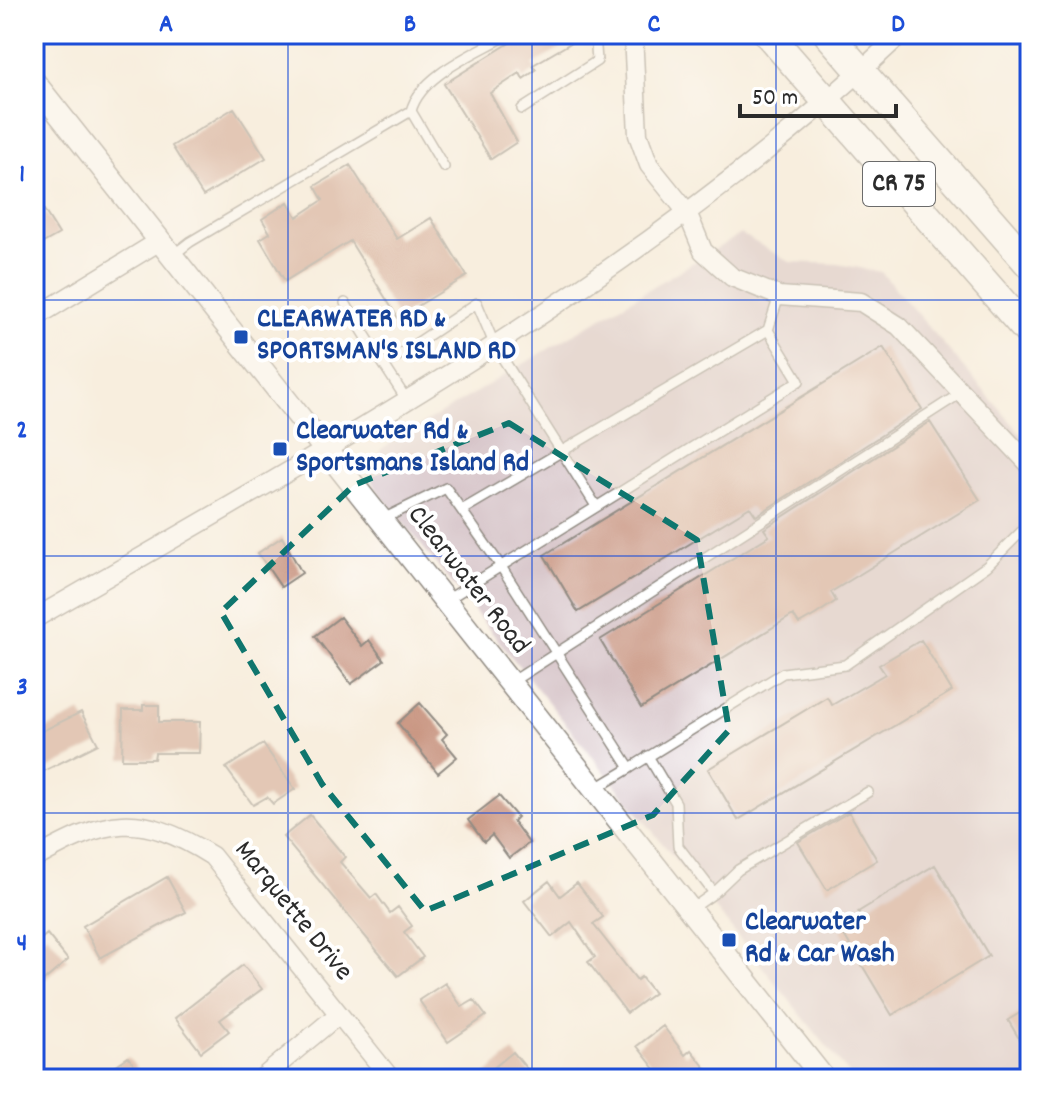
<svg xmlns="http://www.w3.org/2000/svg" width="1064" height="1113" viewBox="0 0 1064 1113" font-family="Dekko,sans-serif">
<rect width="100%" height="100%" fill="#fff"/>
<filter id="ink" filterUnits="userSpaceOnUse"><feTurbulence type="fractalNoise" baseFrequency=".0125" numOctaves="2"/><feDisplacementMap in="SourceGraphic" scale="16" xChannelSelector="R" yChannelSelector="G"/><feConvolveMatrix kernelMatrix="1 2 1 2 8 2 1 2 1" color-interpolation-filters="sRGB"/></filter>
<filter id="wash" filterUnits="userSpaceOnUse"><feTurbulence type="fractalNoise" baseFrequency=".006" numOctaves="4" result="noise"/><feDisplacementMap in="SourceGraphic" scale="32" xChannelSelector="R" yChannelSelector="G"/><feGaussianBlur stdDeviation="1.8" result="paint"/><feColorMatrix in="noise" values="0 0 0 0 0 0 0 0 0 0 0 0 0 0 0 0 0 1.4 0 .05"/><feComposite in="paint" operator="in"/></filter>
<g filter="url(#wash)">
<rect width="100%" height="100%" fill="#f8eede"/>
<!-- industrial -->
<path fill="#d2bec2" d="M741,234L790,262L838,264L881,272L1030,444V1079H853L379,493L369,475L381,449Z"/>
<g id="blocks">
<!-- building -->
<path fill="#ca9884" d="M524,34H586L533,65L536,70L523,79L520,73L490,93L517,142L491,159L444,84Z
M234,108L266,158L203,196L172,146Z
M350,165L397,239L431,218L467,276L398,318L350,241L285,281L260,239L270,233L262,219L288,202L297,217L323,200L315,186Z
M34,194L59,234L34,248Z
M883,347L922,409L756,516L750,507L578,612L544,555Z
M930,422L980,500L831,592L836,601L815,615L799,624L793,615L641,708L600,640L769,536L764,529Z
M282,537L302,573L281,587L258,553Z
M340,617L362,646L369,640L384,660L351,684L315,636Z
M921,640L952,691L738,820L708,769L827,697L832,705L885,674L879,665Z
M420,703L447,734L442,739L457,757L438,773L398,723Z
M143,705H159V722H200L199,753H155L154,759H122L123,710H143Z
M81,712L98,744L34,776V735Z
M263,744L295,789L273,804L267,797L253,805L226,768Z
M499,796L517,817L513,821L529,843L509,858L492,835L484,842L468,820Z
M849,812L877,860L827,890L798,842Z
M310,815L345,857L340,862L371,898L376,894L390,913L398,907L412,926L404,932L423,957L398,976L283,837Z
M935,865L989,956L892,1015L841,930L861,918L858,912Z
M167,877L186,912L100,958L83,926Z
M549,881L560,896L577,883L603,917L593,924L637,980L641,977L654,993L627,1013L588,962L595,957L571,922L552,937L524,901Z
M47,934L68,960L34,989V945Z
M243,965L262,989L220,1020L229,1031L201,1052L175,1018Z
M445,983L462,1007L474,1000L486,1016L448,1042L419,1000Z
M1030,1007V1057L1008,1020Z
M663,1026L685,1055L691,1050L714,1079H663L637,1046Z
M513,1052L535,1079H480Z
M128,1057L145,1079H96Z"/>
</g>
</g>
<g filter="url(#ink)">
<use href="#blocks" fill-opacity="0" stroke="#928c84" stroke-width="2"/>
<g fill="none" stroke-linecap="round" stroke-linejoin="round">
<!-- service casing -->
<g stroke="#928c84" stroke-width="12">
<path id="service" d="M522,109L597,61L595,34
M411,111C421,74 477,53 509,34
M172,256L190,242L411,111L444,167
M345,303L384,365L477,303L495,346L596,506
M384,365L406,399
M462,510L768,330L779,296
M381,520L446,488L500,565L630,768L783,673L845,665L987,566L1030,523
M445,601L799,381L768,330
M510,683L961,393
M648,756L676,803L678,846L714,893L738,870L868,792
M595,789L630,768
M690,910L714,893"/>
</g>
<!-- minor casing -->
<g stroke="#928c84" stroke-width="21">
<path id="minor" d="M633,34L638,135L649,165L687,212L703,251L732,277L779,296L861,302L899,326L1030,465
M34,318L158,242
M34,619C335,445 647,274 901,34
M34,859C107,818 138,810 212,856L391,1079
M261,1079L339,1014"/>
</g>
<!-- tertiary casing -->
<g stroke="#928c84" stroke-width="25">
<path id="tertiary" d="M34,82L824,1079"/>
</g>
<!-- primary casing -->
<g stroke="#928c84" stroke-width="31">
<path id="primary" d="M768,34L1030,334
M828,34L1030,265"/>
</g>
<!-- service -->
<use href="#service" stroke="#fff" stroke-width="9"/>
<!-- minor -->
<use href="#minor" stroke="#fff" stroke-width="18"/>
<!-- tertiary -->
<use href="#tertiary" stroke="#fff" stroke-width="22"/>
<!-- primary -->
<use href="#primary" stroke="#fff" stroke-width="28"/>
</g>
</g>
<!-- marked area -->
<path d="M0 0H1064V1113H0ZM509,423L697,540L729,730L653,815L425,911L322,784L221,612L354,485Z" fill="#f8eede" fill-opacity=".55" fill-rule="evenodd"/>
<path fill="none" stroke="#0f766e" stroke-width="6" stroke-dasharray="16 10" stroke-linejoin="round" d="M509,423L697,540L729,730L653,815L425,911L322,784L221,612L354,485Z"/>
<!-- grid -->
<path fill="none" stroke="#1d4ed8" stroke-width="2" stroke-opacity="0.55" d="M288,34V1079M532,34V1079M776,34V1079M34,300H1030M34,556H1030M34,813H1030"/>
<!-- markers -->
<g fill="#1a4fb4" stroke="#fff" stroke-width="3">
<rect x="233" y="329" width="16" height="16" rx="4"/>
<rect x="272" y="441" width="16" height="16" rx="4"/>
<rect x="721" y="932" width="16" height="16" rx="4"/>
</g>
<g text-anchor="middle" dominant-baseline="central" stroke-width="8" stroke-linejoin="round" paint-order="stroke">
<!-- shield labels -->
<rect fill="#fff" stroke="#6b6b6b" stroke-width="2" x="863" y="162" width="72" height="44" rx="6"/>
<g font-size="26" font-weight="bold" fill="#2b2b2b">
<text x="899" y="184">CR 75</text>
</g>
<!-- transit labels -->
<g font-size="28" font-weight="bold" fill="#164399" stroke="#fff" text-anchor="start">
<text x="257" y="321">CLEARWATER RD &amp;<tspan x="257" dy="32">SPORTSMAN'S ISLAND RD</tspan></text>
<text x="296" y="433">Clearwater Rd &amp;<tspan x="296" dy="32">Sportsmans Island Rd</tspan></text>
<text x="745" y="924">Clearwater<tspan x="745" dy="32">Rd &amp; Car Wash</tspan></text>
</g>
<!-- street labels -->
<g font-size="28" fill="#2b2b2b" stroke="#fff">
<text transform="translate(467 581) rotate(52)">Clearwater Road</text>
<text transform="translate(292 912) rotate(51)">Marquette Drive</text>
</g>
</g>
<!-- margin -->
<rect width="1064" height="1113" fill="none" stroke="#fff" stroke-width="88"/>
<!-- scale -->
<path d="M740 104v12h156v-12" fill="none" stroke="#2b2b2b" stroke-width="4"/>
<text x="752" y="104" font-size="24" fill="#2b2b2b" stroke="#ffffff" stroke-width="6" paint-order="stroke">50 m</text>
<rect x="44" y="44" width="976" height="1025" fill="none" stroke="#1d4ed8" stroke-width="3"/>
<g font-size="26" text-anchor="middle" font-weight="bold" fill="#1d4ed8">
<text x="166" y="31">A</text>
<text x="410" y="31">B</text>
<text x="654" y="31">C</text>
<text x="898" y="31">D</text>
<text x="22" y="181">1</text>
<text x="22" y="437">2</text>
<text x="22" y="694">3</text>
<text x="22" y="950">4</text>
</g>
</svg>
